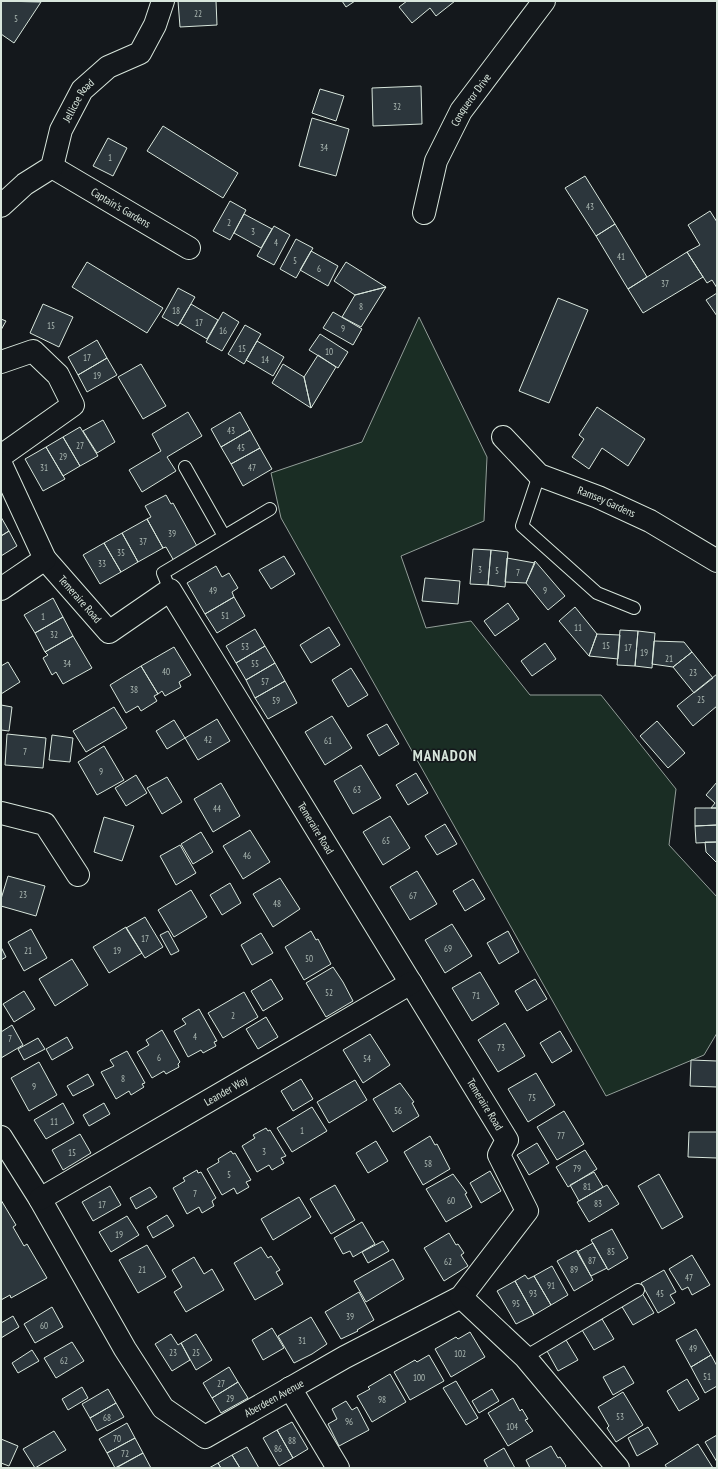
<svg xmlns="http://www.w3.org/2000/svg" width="718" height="1469" viewBox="0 0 718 1469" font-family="'PT Sans Narrow',sans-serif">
<rect width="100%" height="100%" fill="#14181c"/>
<!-- green -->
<path fill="#1a2d24" stroke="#939e99" d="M419,317L487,457L484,521L401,556L426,628L471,621L530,695H601L676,789L669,845L717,897V1033L704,1055L606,1096L281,518L271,473L362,442Z"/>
<!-- building -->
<path fill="#2c363c" stroke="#d8e6dc" d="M1,1L41,2L14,43L1,34Z
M178,1H216L217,25L180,27Z
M342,1H355L346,7Z
M407,1H455L436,16L430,8L412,23L399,7Z
M421,86L422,124L373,126L372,88Z
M320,89L344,96L336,121L312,113Z
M312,118L349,129L336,176L299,166Z
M163,126L238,173L223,198L147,151Z
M108,138L127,148L113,176L93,166Z
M585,176L615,224L596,236L565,188Z
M230,201L246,210L230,240L213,231Z
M710,211L717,222V288L712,280L707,283L687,252L700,245L688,225Z
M244,214L272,229L261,248L234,233Z
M615,224L647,277L628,289L596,236Z
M274,226L290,235L274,265L257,256Z
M296,239L313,248L296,278L280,269Z
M311,251L338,266L328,286L300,270Z
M687,252L703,277L643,313L628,289Z
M87,262L163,308L147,333L72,287Z
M346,262L386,287L355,295L334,281Z
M386,287L361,327L342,317L355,295Z
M178,288L195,297L178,326L162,317Z
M717,293V316L706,300Z
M558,298L588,310L549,403L519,391Z
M43,304L73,317L59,347L30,333Z
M191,304L218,320L207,339L180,323Z
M223,312L239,322L222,351L206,342Z
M333,312L362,329L353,345L323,328Z
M1,319L6,321L1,330Z
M245,325L261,334L244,364L228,354Z
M320,334L348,352L338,368L309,350Z
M97,340L107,358L78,375L68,357Z
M257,341L284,357L273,376L246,360Z
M318,355L336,367L311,408L304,377Z
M107,358L117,375L87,392L78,375Z
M141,364L166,406L143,419L118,377Z
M283,364L304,377L311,408L272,383Z
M597,407L645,439L628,466L602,448L589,469L572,457L584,439L579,435Z
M188,412L202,436L167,457L176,471L142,492L129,470L161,451L152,434Z
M240,412L250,430L221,447L211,429Z
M103,420L115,442L97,453L83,431Z
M80,427L98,456L80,466L63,437Z
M250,430L260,448L231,464L221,447Z
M63,437L80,466L63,476L46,447Z
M46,447L65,479L43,491L25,459Z
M260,448L272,469L243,486L231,464Z
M166,495L171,504L173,503L198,548L174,561L166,547L163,548L147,519L151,517L145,506Z
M1,517L9,531L1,536Z
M147,519L163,548L138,562L122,533Z
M9,531L17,546L1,556V536Z
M122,533L138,562L121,572L104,543Z
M104,543L121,572L100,584L83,555Z
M473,549L491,550L488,585L470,584Z
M491,550L508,552L505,587L488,585Z
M284,556L295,574L271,589L259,570Z
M507,558L535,563L526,583L505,582Z
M535,561L565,596L548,610L526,583Z
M216,566L222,577L229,573L238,588L232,592L234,597L205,614L187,583Z
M425,578L460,581L458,604L422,601Z
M234,597L245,616L217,633L205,614Z
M53,598L63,617L35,633L24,615Z
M508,603L519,619L495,636L484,621Z
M575,607L597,634L589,656L559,621Z
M63,617L73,636L45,652L35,633Z
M329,627L340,645L311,663L300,645Z
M255,629L265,646L236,663L226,646Z
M620,630L638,631L635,666L617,665Z
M638,631L655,633L652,668L635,666Z
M597,634L620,635L618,659L589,656Z
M73,636L92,668L63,684L56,672L52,675L43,658L48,655L45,652Z
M654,641L684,642L692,652L673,667L652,664Z
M545,643L556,659L532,676L521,661Z
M265,646L275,663L246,680L236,663Z
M174,647L191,675L179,682L181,687L165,696L162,691L158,694L141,666Z
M692,652L713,678L694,693L673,667Z
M8,662L20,682L1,694V666Z
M275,663L285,681L255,698L246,680Z
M141,666L158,694L154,696L157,701L141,711L138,706L126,713L110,685Z
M351,668L368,695L348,707L332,680Z
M717,674V706L693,726L677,706Z
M285,681L297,703L268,719L255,698Z
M1,705L12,707L9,731L1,730Z
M114,707L127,728L86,752L73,731Z
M332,716L352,748L325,765L305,732Z
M217,719L230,741L198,760L185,738Z
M174,720L185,738L167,749L156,731Z
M657,721L685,753L668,768L640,736Z
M387,724L399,744L379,756L367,735Z
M7,734L46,738L43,768L5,765Z
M52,735L73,738L70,762L49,760Z
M104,746L124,780L97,795L78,762Z
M361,765L381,798L353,814L334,781Z
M416,773L428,793L408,805L396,785Z
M136,775L147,793L126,806L115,788Z
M167,777L182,802L162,814L147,788Z
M717,782V808H711L715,803L706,795Z
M221,783L240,816L213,832L194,799Z
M695,808H717V825L695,826Z
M390,816L410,848L383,865L363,832Z
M104,817L134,826L122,861L94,852Z
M445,824L457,844L437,855L425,836Z
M717,825V842L696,843L695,826Z
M250,830L270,862L243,879L223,846Z
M201,832L213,852L193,864L181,844Z
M705,842H717V863L706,852Z
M180,845L196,873L176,885L160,856Z
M417,871L437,904L410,920L390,887Z
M8,876L45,886L36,916L1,906V899Z
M280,878L300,909L273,927L253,894Z
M473,879L485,899L465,911L453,891Z
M230,883L241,903L222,915L210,895Z
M191,890L207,917L174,937L158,910Z
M145,917L163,947L145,958L126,928Z
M452,924L472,956L445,973L425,940Z
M126,927L142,953L109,973L93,947Z
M31,929L47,958L24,971L8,942Z
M168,931L179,951L171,955L160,935Z
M311,931L316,940L318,939L331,964L304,980L285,947Z
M508,931L519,952L499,964L487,943Z
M261,933L273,953L252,965L241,945Z
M1,947L6,957L1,960Z
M72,959L88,985L55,1006L39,979Z
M333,967L343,982L353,1001L326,1017L306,983Z
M480,972L499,1004L472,1021L452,988Z
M271,979L283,999L263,1011L251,991Z
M535,979L547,999L527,1011L515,991Z
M24,991L35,1009L14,1022L3,1004Z
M244,992L258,1017L223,1038L208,1013Z
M199,1009L217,1041L214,1042L216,1046L203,1053L201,1050L188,1057L174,1031L186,1024L182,1019Z
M266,1017L278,1037L258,1049L246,1029Z
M505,1023L525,1056L498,1072L478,1040Z
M12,1025L23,1045L1,1058V1032Z
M162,1030L180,1062L178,1064L179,1067L166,1074L164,1071L152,1078L137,1052L149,1045L146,1040Z
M560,1031L572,1051L552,1063L540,1043Z
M370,1034L390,1065L363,1083L343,1050Z
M67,1037L73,1048L52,1060L46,1049Z
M38,1038L45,1049L24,1060L18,1049Z
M127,1051L145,1083L142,1084L144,1087L131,1095L129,1091L116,1099L101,1072L114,1066L110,1060Z
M691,1060L717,1061V1087L690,1086Z
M39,1062L57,1095L29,1111L11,1078Z
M536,1073L555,1105L528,1122L508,1089Z
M88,1074L94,1085L73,1096L67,1086Z
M301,1079L313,1099L293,1111L281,1091Z
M355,1080L367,1100L329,1123L317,1102Z
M400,1083L414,1102L412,1103L419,1116L393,1132L373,1099Z
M63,1103L74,1123L46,1139L34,1120Z
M104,1103L110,1114L89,1126L83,1115Z
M312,1107L327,1131L292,1152L277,1128Z
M564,1111L584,1144L557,1160L537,1127Z
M266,1128L268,1131L270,1130L286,1156L281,1158L284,1163L272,1170L269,1165L257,1172L242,1146L255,1138L253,1135Z
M689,1132H717V1158L688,1157Z
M80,1134L91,1153L63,1170L52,1150Z
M430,1136L435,1145L437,1144L450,1169L423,1185L404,1152Z
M376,1141L388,1161L368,1173L356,1153Z
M537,1143L549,1163L529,1175L517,1155Z
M585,1150L597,1169L568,1187L556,1167Z
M231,1151L233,1154L235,1153L251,1180L246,1182L249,1187L237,1194L234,1188L222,1195L207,1169L219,1162L218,1159Z
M197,1170L198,1173L201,1172L216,1198L212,1201L214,1206L202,1213L199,1207L187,1214L173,1188L185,1181L183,1178Z
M490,1171L501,1191L481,1203L470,1183Z
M594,1172L603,1187L579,1201L570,1185Z
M453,1174L467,1193L465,1194L472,1207L446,1222L426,1189Z
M659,1174L683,1217L662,1229L638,1186Z
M335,1185L355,1220L331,1234L310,1199Z
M607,1185L619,1204L589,1222L577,1202Z
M110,1186L121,1205L93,1221L82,1202Z
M150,1187L157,1197L136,1209L130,1198Z
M299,1197L311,1217L273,1240L261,1219Z
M1,1200L16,1225L13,1227L24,1246L27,1244L47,1278L11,1298L10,1295L1,1300Z
M167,1215L174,1226L153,1238L147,1227Z
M127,1216L139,1235L111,1252L99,1232Z
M362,1222L375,1244L353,1257L350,1251L343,1254L334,1238Z
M612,1229L628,1258L608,1270L591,1240Z
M449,1233L456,1245L458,1244L464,1253L461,1255L468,1266L444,1281L424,1248Z
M383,1241L389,1251L368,1263L362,1252Z
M593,1243L607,1268L591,1276L577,1252Z
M147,1245L166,1277L138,1293L119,1260Z
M261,1247L268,1258L271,1256L280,1270L276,1272L283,1284L255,1300L234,1263Z
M577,1250L593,1280L574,1291L557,1261Z
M692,1255L710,1285L692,1295L688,1287L682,1290L669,1269Z
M194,1257L204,1274L212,1269L224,1290L186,1312L174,1292L182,1287L172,1270Z
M393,1259L404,1279L366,1302L354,1281Z
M552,1266L568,1295L551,1305L534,1276Z
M664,1270L676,1292L670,1295L675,1303L658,1313L641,1283Z
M525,1275L528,1279L534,1276L551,1305L534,1315L515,1281Z
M515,1281L534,1315L516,1324L497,1291Z
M359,1292L374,1320L357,1330L358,1331L341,1339L325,1312Z
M642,1293L654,1313L633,1325L621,1305Z
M52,1307L63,1327L35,1343L24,1324Z
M13,1316L19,1327L1,1338V1323Z
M311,1317L327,1344L312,1354L294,1363L278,1336Z
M602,1319L614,1339L594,1350L582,1330Z
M272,1328L284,1348L263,1360L252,1340Z
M696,1329L711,1355L691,1367L676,1340Z
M470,1332L485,1357L451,1377L435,1349L456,1337L458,1339Z
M171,1334L178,1345L181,1343L190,1360L172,1371L155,1344Z
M196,1334L212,1360L196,1370L181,1343Z
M566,1340L578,1360L558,1371L547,1351Z
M72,1342L84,1361L56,1378L44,1358Z
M32,1350L39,1361L18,1373L12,1363Z
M429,1355L444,1381L410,1400L394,1372L415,1360L417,1362Z
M711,1355L717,1366V1386L705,1393L691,1367Z
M624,1366L634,1383L613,1395L603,1377Z
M229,1367L238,1382L212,1398L203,1383Z
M390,1374L406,1402L372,1422L357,1396L370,1389L368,1387Z
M687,1379L699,1399L679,1411L667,1391Z
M456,1381L478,1418L466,1425L443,1388Z
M238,1382L248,1398L221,1413L212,1398Z
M82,1387L88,1398L68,1410L62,1399Z
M108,1389L116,1403L90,1418L82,1404Z
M492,1389L499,1401L479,1413L472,1401Z
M623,1392L643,1425L616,1442L607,1428L609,1426L598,1407Z
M513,1398L520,1411L522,1409L528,1419L525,1420L533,1431L508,1446L488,1413Z
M346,1401L352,1410L357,1407L369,1430L339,1446L328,1424L337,1419L332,1409Z
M116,1403L124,1417L97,1431L90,1418Z
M292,1422L308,1449L293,1458L277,1430Z
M127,1423L135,1438L107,1453L99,1439Z
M648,1427L658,1444L637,1456L628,1438Z
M277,1430L293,1458L279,1466L263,1438Z
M54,1431L66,1450L35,1468L23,1449Z
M717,1435V1462L705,1442Z
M135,1438L143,1453L115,1468L107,1453Z
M1,1439L18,1446L9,1466L1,1463Z
M698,1444L713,1468H667L665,1465Z
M551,1446L558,1458L560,1457L566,1466L564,1468H530L526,1460Z
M247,1447L259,1468H240L232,1455Z
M504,1448L515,1468H488L484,1460Z
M143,1453L151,1468H116Z
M232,1455L240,1468H221L218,1463Z
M218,1463L221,1468H209Z"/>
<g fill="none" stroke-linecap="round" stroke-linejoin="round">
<!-- service casing -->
<g stroke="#d8e6dc" stroke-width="14">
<path id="service" d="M185,467L224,536
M539,475L522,526L597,593L634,608
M170,590L163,573L270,509
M525,1357L638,1290"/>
</g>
<!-- minor casing -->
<g stroke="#d8e6dc" stroke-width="24">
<g id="minor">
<path id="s1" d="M52,167L189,248"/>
<path id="s2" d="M1,206L25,184L52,167L61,130L82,90L108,67L140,53L155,25L163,1"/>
<path id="s3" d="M424,213L436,161L461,111L544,1"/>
<path d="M1,362L33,351L58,375L73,405L1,456"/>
<path id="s4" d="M503,437L539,475L598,497L650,521L717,561"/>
<path id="s5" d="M1,464L45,559L109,632L170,590L507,1140L499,1155L527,1211L461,1297L345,1357L205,1437L163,1408L125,1349L40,1199L1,1137"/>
<path d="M1,589L45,559"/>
<path d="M1,813L45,824L78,875"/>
<path id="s6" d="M40,1199L411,983"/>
<path d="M461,1297L525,1357L618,1468"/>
<path d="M290,1388L338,1468"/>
</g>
</g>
<!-- service -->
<use href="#service" stroke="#14181c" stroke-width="12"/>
<!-- minor -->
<use href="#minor" stroke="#14181c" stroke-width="22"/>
</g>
<g text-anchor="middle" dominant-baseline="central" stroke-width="3" stroke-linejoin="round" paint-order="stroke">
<!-- number labels -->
<g font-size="9" fill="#adbab4">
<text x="198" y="13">22</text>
<text x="16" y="18">5</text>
<text x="397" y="106">32</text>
<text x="324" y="147">34</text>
<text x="110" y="157">1</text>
<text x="590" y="206">43</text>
<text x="229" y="222">2</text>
<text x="253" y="231">3</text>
<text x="276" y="242">4</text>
<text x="621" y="256">41</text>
<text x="295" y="260">5</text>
<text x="319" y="268">6</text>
<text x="665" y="283">37</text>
<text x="361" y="306">8</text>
<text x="176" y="310">18</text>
<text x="199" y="322">17</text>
<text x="51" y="325">15</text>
<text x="343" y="328">9</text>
<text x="223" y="330">16</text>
<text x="242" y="348">15</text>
<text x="329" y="351">10</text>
<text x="87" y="357">17</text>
<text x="265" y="359">14</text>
<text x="97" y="375">19</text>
<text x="231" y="430">43</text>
<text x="80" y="445">27</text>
<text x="241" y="447">45</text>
<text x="63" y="456">29</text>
<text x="44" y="467">31</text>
<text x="252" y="467">47</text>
<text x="172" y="533">39</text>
<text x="143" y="541">37</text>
<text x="121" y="552">35</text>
<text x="102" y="563">33</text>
<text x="480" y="569">3</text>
<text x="497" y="570">5</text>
<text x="518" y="572">7</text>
<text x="213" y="590">49</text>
<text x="545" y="590">9</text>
<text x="225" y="615">51</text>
<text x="43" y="616">1</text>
<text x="578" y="627">11</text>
<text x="54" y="634">32</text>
<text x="606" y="645">15</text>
<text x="245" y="646">53</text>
<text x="628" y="647">17</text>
<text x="644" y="652">19</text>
<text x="669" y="658">21</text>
<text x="67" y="663">34</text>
<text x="255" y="663">55</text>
<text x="166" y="671">40</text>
<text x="693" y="672">23</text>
<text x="265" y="681">57</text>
<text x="134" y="689">38</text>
<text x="701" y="699">25</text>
<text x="276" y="700">59</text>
<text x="208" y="739">42</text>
<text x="328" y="740">61</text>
<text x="25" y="751">7</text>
<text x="101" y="771">9</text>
<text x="357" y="789">63</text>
<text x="217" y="808">44</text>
<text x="386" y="840">65</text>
<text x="247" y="855">46</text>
<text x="23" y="894">23</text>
<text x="413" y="895">67</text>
<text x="277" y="903">48</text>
<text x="145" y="938">17</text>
<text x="448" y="948">69</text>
<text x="28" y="950">21</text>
<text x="117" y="950">19</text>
<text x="309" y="958">50</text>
<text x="329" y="992">52</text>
<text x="476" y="995">71</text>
<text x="233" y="1015">2</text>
<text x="195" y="1036">4</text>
<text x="10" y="1038">7</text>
<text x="501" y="1047">73</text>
<text x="159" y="1057">6</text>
<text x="367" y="1058">54</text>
<text x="123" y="1078">8</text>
<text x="34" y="1086">9</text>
<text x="532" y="1097">75</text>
<text x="398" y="1110">56</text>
<text x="54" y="1121">11</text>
<text x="302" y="1130">1</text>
<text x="561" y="1135">77</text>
<text x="264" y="1151">3</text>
<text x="72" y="1152">15</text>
<text x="428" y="1163">58</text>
<text x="577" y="1168">79</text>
<text x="229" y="1174">5</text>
<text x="587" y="1186">81</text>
<text x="195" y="1193">7</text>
<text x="451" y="1200">60</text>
<text x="598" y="1203">83</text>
<text x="102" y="1204">17</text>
<text x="119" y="1234">19</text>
<text x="611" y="1251">85</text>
<text x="592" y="1260">87</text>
<text x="448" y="1261">62</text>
<text x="142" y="1269">21</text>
<text x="574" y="1269">89</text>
<text x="689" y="1277">47</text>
<text x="551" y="1285">91</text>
<text x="533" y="1293">93</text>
<text x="660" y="1293">45</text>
<text x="516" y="1303">95</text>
<text x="350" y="1316">39</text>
<text x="44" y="1325">60</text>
<text x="302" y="1340">31</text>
<text x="693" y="1348">49</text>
<text x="173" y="1352">23</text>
<text x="196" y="1352">25</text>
<text x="460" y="1353">102</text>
<text x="64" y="1360">62</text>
<text x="707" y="1376">51</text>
<text x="419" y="1377">100</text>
<text x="221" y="1383">27</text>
<text x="230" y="1398">29</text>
<text x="382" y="1399">98</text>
<text x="620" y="1416">53</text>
<text x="107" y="1417">68</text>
<text x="349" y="1421">96</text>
<text x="512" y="1426">104</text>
<text x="117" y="1438">70</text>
<text x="292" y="1440">88</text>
<text x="278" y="1448">86</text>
<text x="125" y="1453">72</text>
</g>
<!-- street labels -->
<g font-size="11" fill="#d8e6dc" stroke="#14181c">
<text stroke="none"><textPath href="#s2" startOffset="137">Jellicoe Road</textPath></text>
<text stroke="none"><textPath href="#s3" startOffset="124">Conqueror Drive</textPath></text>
<text stroke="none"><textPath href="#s1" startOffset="80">Captain's Gardens</textPath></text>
<text stroke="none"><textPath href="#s4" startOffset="125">Ramsey Gardens</textPath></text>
<text stroke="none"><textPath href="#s5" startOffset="158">Temeraire Road</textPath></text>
<text stroke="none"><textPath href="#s5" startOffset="555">Temeraire Road</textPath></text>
<text stroke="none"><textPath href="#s6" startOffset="215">Leander Way</textPath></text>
<text stroke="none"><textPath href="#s5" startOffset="879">Temeraire Road</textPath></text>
<text transform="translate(274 1398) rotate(-29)">Aberdeen Avenue</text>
</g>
<!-- district labels -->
<g font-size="15" font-weight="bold" letter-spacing="1" fill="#d8e6dc" stroke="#14181c">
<text x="445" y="755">MANADON</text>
</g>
</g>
<!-- border -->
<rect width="718" height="1469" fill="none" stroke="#d8e6dc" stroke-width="4"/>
</svg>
